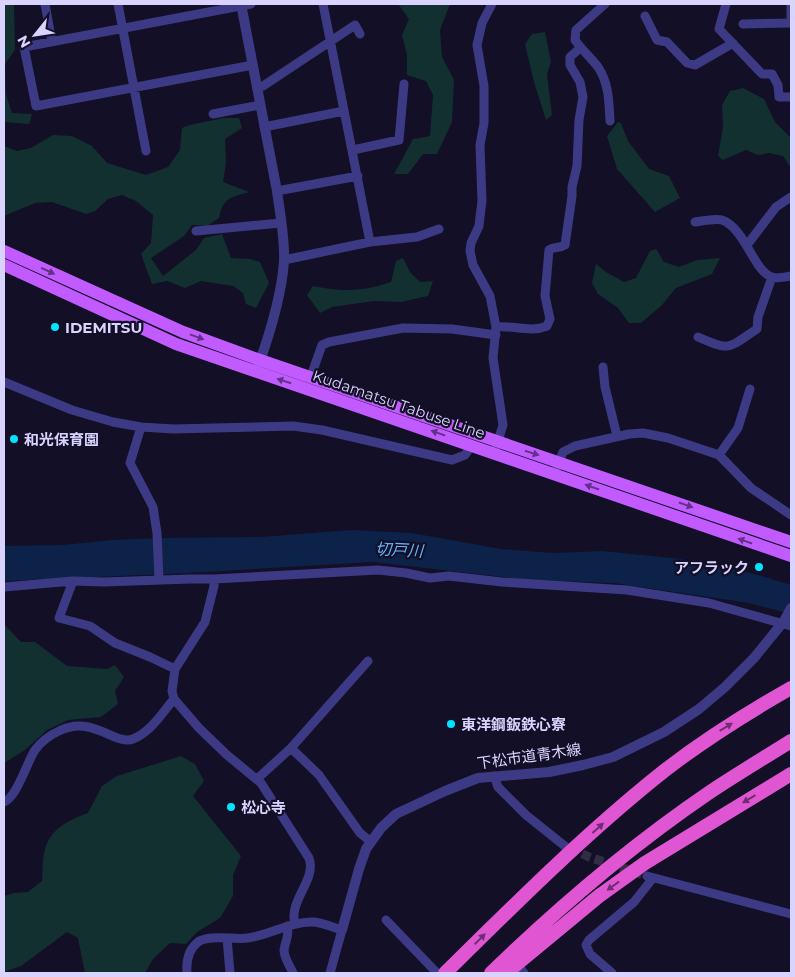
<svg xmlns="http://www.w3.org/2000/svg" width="795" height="977" viewBox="0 0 795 977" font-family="Montserrat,'Noto Sans JP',sans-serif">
<rect width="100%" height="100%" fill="#130f26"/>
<!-- green -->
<path fill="#12302f" d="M4,4H14L15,50L5,64L6,94L12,113L32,114L29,124L4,122Z
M398,4H450L440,30L442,57L454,80L452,122L437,154H423L408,174H394L413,139L430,136L433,95L426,81L407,75V55L402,35L409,19Z
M545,32L551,62L547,74L552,115L546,120L534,82L525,44L532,34Z
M743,88L764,99L775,122L791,138V168L783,156L769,153L758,155L746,150L723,160L718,156L723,127L722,105L730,91Z
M222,118H239L242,128L225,139L226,163L223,182L249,192C232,197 223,197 219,218L207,226L192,225L184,236L151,258L163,276L196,250L204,238L222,234L231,258L250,259L260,262L269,283L256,308L246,304L243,293L233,286L201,281L185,288L167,281L152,284L141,254L151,243L153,215L136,201L122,195L108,199L95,211L86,214L52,202L35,203L4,216V146L17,151L31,148L53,135L72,136L92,146L107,163L146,175L168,167L180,150L182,128C191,123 210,122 222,118Z
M618,122L621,123L628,141L649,169L669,176L680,198L655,212L617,169L607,136Z
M656,249L664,262L679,267L697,260L720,258L712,274L676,288L662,305L641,323H629L618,308L598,294L592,283L596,264L606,272L624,282L636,278L650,251Z
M403,258L410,272L420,282L433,281L428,296L401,302L374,301L332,307L320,313L307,295L313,286C344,292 360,292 391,282L396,261Z
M4,624L21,642H35L67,666L107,669L115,665L124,677L115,691L118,704L101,717L68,720L47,730L25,750L4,763Z
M181,756L195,764L204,781L193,796L241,856L233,875V896L220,918L197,932L186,944L170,943L153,959L145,973H85L78,938L67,932L21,966L4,972V896L14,893L28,892L42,881C43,871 42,859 45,849C51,828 69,820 88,813L102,786L117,776Z"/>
<!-- water -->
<path fill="#0c2248" d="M351,530L412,533L501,549L554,553L602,551L681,559L755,574L791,585V614L749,603L614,583L529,580L373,562L189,573L4,581V546L63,545L111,540L161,538L261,537Z"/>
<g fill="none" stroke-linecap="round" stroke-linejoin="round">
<!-- minor-tunnel -->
<path stroke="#312d47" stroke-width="9" stroke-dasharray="9 4.5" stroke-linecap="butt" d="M570,848L589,857L647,876"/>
<!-- minor -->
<path stroke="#3d3a85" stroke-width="9" d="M45,4L52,42
M118,4L146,151
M251,4L24,47L36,106L253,65
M323,4L370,242
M492,4L482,23L477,45L484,86V123L480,145L482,201L480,217L479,226L471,243L470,251L473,265L490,296L496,327L493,358L503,425L496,447
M605,4L576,30L575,40C582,50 591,58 598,67C609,83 609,103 610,121
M726,4L719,29L762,74H772L778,85L779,97H791
M645,16L657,40L667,42L687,63L695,65L733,43
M743,24L791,23V4
M257,88L263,86L355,25L360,34
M213,114L260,105
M264,127L344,111
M353,150L399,140L404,84
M277,191L358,176
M695,222C703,221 715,218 722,220C745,228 754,272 772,277C779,279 785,277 791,276
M196,231L281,223
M747,245L776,207L791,197
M284,260L370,242L417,237L439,229
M496,327C514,325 530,333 547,326L550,319L545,296L549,250C554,246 559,249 565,245L572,196V187L577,166L579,120L583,97L580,82L570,65V57L580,48
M698,337C731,352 728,348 757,329L758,317L772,277
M603,367L605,387L617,436
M311,376L322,345L329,342L403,328L452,329L496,335
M4,382L72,410L113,422L141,427L173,429L293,426L322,430L452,460L465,455L472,445
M141,427L130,463L153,507L157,533L159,580
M719,455L738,428L750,389
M557,467L563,452L575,446L629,434L643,433L668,438L719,455L751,488L791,515
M214,579V586L205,622L175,669L172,691L174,699L199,728L227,755L261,783L309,858C317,880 288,901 295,924
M73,581L59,618L90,626L115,643L150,657L175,669
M4,587L73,581L104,582L190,579H214L378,570L406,573L430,578L449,576L502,582L627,590L709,603L791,626
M291,748L319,775L360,833L370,841
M494,776L498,787L526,815L566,847
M257,779L291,748L368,661
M4,802C17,797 27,762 35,750C41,742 50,735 59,731C92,714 115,746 133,739C151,732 162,713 174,699
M647,876L791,914
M386,920L437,973
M287,926C290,936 285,941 284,950C284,958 290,966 293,973
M227,938L230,973
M517,964L524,973
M187,973C186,961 188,950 198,942C209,934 234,940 248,938C270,935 289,922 312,922C321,922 332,927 342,930L330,973
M612,973L590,954L586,945L589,940L634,902L653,878"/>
<!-- tertiary -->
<path stroke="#3d3a85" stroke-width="10" d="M241,4L277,191C280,214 285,238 284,261C282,293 269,336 258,367
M342,930L359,869L366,849L381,828L396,814L445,791L478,778L549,772L583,765L613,757L664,732L699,709L725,687L754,658L784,621L791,608"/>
<!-- primary -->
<path stroke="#c25bff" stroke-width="12" d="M4,251L183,332L260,360L791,542
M4,265L176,344L791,556"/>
<!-- trunk -->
<path stroke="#e055d1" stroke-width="14" d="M445,973C515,904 587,832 664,771C704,740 747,713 791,688
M491,973C559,907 632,845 710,792C737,774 764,758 791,741
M506,973L599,896L645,863L791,774"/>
</g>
<!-- one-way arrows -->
<defs><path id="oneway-solid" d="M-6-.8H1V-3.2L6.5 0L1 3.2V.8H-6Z" transform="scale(1.25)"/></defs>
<g fill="#623188">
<use href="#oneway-solid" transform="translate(48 271) rotate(25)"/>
<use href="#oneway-solid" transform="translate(197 337) rotate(20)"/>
<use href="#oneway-solid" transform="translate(284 381) rotate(-162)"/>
<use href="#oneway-solid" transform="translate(438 433) rotate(-161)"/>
<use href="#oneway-solid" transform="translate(532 453) rotate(18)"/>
<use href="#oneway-solid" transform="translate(592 487) rotate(-161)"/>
<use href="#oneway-solid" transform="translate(686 505) rotate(19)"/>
<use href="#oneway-solid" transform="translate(745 541) rotate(-161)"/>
</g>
<g fill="#6f2e73">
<use href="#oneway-solid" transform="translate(726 727) rotate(-31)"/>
<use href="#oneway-solid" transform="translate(749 799) rotate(149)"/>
<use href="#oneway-solid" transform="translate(598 828) rotate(-42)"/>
<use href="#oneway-solid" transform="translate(613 886) rotate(144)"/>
<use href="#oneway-solid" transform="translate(480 939) rotate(-45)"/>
</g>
<!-- markers -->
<g fill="#00e5ff" stroke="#130f26" stroke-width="2">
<circle cx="55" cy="327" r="5"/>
<circle cx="14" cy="439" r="5"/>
<circle cx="759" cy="567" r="5"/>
<circle cx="451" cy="724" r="5"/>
<circle cx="231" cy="807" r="5"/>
</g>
<g text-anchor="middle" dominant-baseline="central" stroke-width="4.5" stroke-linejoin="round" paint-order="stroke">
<!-- poi labels -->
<g font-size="15" font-weight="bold" fill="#d9d4ff" stroke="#130f26" text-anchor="start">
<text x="65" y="327">IDEMITSU</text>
<text x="24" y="439">和光保育園</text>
<text x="749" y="567" text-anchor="end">アフラック</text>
<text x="461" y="724">東洋鋼鈑鉄心寮</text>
<text x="241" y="807">松心寺</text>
</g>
<!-- street labels -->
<g font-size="15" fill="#d9d4ff" stroke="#130f26">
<text transform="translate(399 404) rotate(19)">Kudamatsu Tabuse Line</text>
<text transform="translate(529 756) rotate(-8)">下松市道青木線</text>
</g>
<!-- water labels -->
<g font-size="16" font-style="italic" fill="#62b6ff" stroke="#130f26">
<text transform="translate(399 550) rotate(3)">切戸川</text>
</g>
</g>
<!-- border -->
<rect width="795" height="977" fill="none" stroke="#d9d4ff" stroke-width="10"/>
<!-- north arrow -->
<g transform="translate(35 35) rotate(240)" stroke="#130f26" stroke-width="4" paint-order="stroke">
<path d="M0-4L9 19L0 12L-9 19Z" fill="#d9d4ff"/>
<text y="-8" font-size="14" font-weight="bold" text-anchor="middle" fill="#d9d4ff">N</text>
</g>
</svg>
